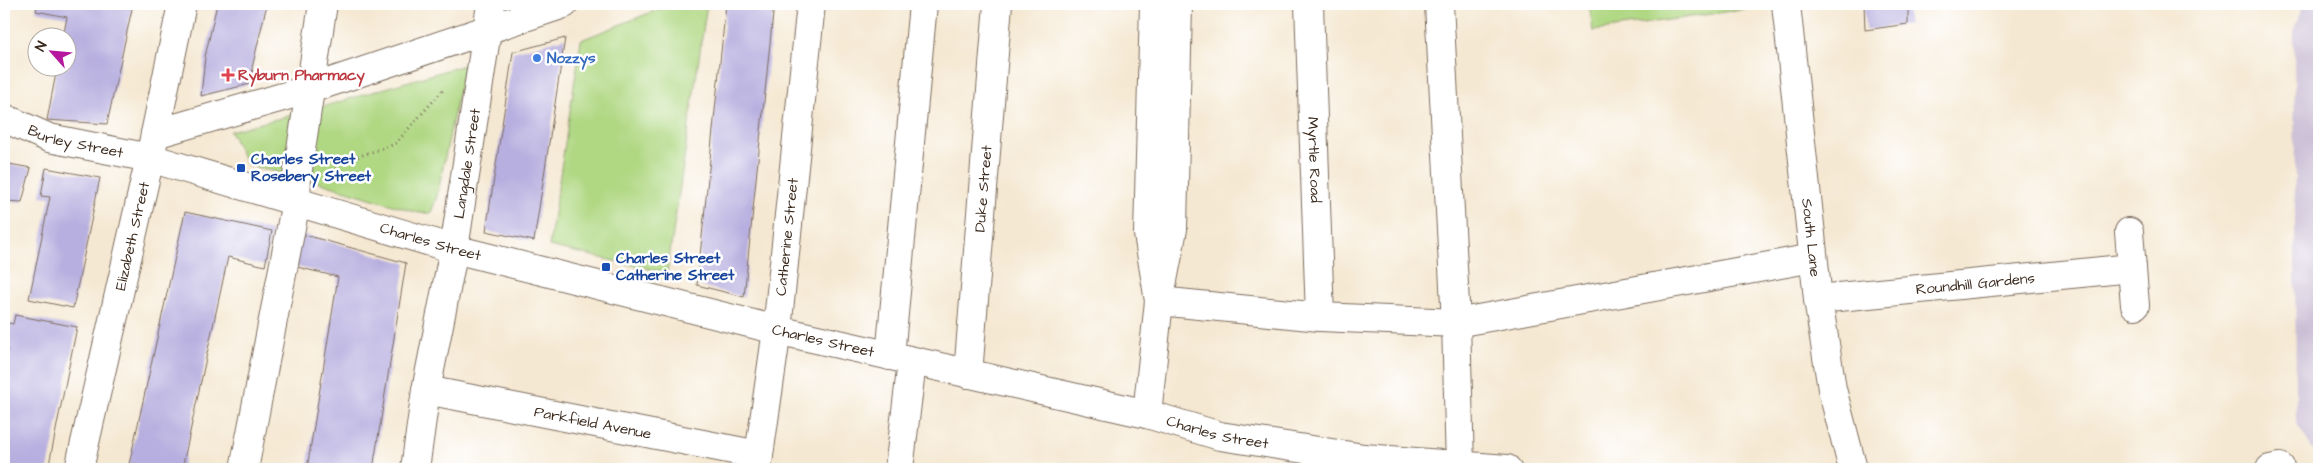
<svg xmlns="http://www.w3.org/2000/svg" width="2323" height="473" viewBox="0 0 2323 473" font-family="'Architects Daughter',sans-serif">
<rect width="100%" height="100%" fill="#fff"/>
<filter id="ink" filterUnits="userSpaceOnUse"><feTurbulence type="fractalNoise" baseFrequency=".02" numOctaves="2"/><feDisplacementMap in="SourceGraphic" scale="10" xChannelSelector="R" yChannelSelector="G"/><feConvolveMatrix kernelMatrix="1 2 1 2 8 2 1 2 1" color-interpolation-filters="sRGB"/></filter>
<filter id="wash" filterUnits="userSpaceOnUse"><feTurbulence type="fractalNoise" baseFrequency=".0096" numOctaves="4" result="noise"/><feDisplacementMap in="SourceGraphic" scale="20" xChannelSelector="R" yChannelSelector="G"/><feGaussianBlur stdDeviation="1.12" result="paint"/><feColorMatrix in="noise" values="0 0 0 0 0 0 0 0 0 0 0 0 0 0 0 0 0 1.4 0 .05"/><feComposite in="paint" operator="in"/></filter>
<g filter="url(#wash)">
<rect width="100%" height="100%" fill="#f5e8d2"/>
<!-- industrial -->
<path fill="#cbbfd5" d="M2303,4H2319V459L2296,423L2294,29Z"/>
<!-- green -->
<path fill="#b0d883" stroke="#768150" d="M672,4H707L667,273L549,246L581,40Z
M1589,4H1765L1766,6L1593,31Z
M464,65L437,196L431,213H419L314,181L247,165L230,131L308,111Z"/>
<g id="blocks">
<!-- building -->
<path fill="#b7afdf" d="M37,4H133L107,124L47,120L57,68H68V38H63L67,17L36,11Z
M217,4H267L252,68L254,83L201,96L205,57Z
M726,4H774L744,297L697,285Z
M1864,4H1908V24L1865,30Z
M565,38L534,241L486,231L513,52Z
M4,163L31,168L22,202L4,201Z
M46,168L100,178L73,308L29,299L50,197L41,196Z
M185,212L272,231L265,266L228,257L182,469H128Z
M298,233L406,263L373,469H307L338,277L293,266Z
M15,315L77,327L48,469H4V365L8,349L4,348V322L13,324Z"/>
</g>
</g>
<g filter="url(#ink)">
<use href="#blocks" fill-opacity="0" stroke="#7c6c5d" stroke-width="1"/>
<g fill="none" stroke-linecap="round" stroke-linejoin="round">
<!-- minor casing -->
<g stroke="#7c6c5d" stroke-width="30">
<g id="minor">
<path d="M1178,4L1173,229L1159,301L1320,317L1456,323L1813,258"/>
<path id="s1" d="M1309,4L1320,317"/>
<path d="M1439,4L1456,323L1460,466"/>
<path id="s2" d="M1786,4L1818,299L1832,389L1853,469"/>
<path id="s3" d="M4,118L49,138L150,158L454,249L777,330L1147,414L1220,436L1364,458L1507,469"/>
<path d="M155,134L310,89L564,4"/>
<path d="M2129,232L2135,305"/>
<path id="s4" d="M1818,299L2132,268"/>
<path d="M890,356L923,4"/>
<path id="s5" d="M968,374L998,4"/>
<path id="s6" d="M426,390L759,455"/>
<path d="M1147,414L1159,301L1148,234L1154,4"/>
<path id="s7" d="M79,469L150,158L182,4"/>
<path d="M244,469L296,202L297,176L323,4"/>
<path id="s8" d="M415,469L426,390L454,249L491,4"/>
<path id="s9" d="M757,469L777,330L811,4"/>
<path d="M899,469L912,362"/>
<path d="M2270,469L2280,467"/>
</g>
</g>
<!-- path -->
<path stroke="#7c6c5d" stroke-width="3" stroke-dasharray="1 4" stroke-linecap="butt" d="M331,170L342,162L395,144L444,89"/>
<!-- minor -->
<use href="#minor" stroke="#fff" stroke-width="28"/>
</g>
</g>
<!-- markers -->
<circle fill="#3f7fe0" stroke="#fff" stroke-width="2" cx="537" cy="58" r="5"/>
<path fill="#e0444e" stroke="#fff" stroke-width="2" d="M225.5 67.5h5v5h5v5h-5v5h-5v-5h-5v-5h5z"/>
<g fill="#1a4fb4" stroke="#fff" stroke-width="2">
<rect x="236" y="163" width="10" height="10" rx="2.5"/>
<rect x="601" y="262" width="10" height="10" rx="2.5"/>
</g>
<g text-anchor="middle" dominant-baseline="central" stroke-width="5" stroke-linejoin="round" paint-order="stroke">
<!-- shop labels -->
<g font-size="15" font-weight="bold" fill="#366cbe" stroke="#fff" text-anchor="start">
<text x="547" y="58">Nozzys</text>
</g>
<!-- health labels -->
<g font-size="15" font-weight="bold" fill="#be3a42" stroke="#fff" text-anchor="start">
<text x="238" y="75">Ryburn Pharmacy</text>
</g>
<!-- street labels -->
<g font-size="15" fill="#3b2a1e" stroke="#fff">
<text stroke="none"><textPath href="#s3" startOffset="76">Burley Street</textPath></text>
<text stroke="none"><textPath href="#s1" startOffset="156">Myrtle Road</textPath></text>
<text stroke="none"><textPath href="#s8" startOffset="310">Langdale Street</textPath></text>
<text stroke="none"><textPath href="#s5" startOffset="186">Duke Street</textPath></text>
<text stroke="none"><textPath href="#s7" startOffset="239">Elizabeth Street</textPath></text>
<text stroke="none"><textPath href="#s9" startOffset="234">Catherine Street</textPath></text>
<text stroke="none"><textPath href="#s2" startOffset="235">South Lane</textPath></text>
<text stroke="none"><textPath href="#s3" startOffset="445">Charles Street</textPath></text>
<text stroke="none"><textPath href="#s4" startOffset="158">Roundhill Gardens</textPath></text>
<text stroke="none"><textPath href="#s3" startOffset="850">Charles Street</textPath></text>
<text stroke="none"><textPath href="#s6" startOffset="170">Parkfield Avenue</textPath></text>
<text stroke="none"><textPath href="#s3" startOffset="1255">Charles Street</textPath></text>
</g>
<!-- transit labels -->
<g font-size="15" font-weight="bold" fill="#164399" stroke="#fff" text-anchor="start">
<text x="251" y="159">Charles Street<tspan x="251" dy="17">Rosebery Street</tspan></text>
<text x="616" y="258">Charles Street<tspan x="616" dy="17">Catherine Street</tspan></text>
</g>
</g>
<!-- margin -->
<rect width="2323" height="473" fill="none" stroke="#fff" stroke-width="20"/>
<!-- north arrow -->
<g transform="translate(52 52) rotate(297)"><circle r="24" fill="#ffffff" stroke="#b1aaa5"/>
<path d="M0-4L9 19L0 12L-9 19Z" fill="#b5179e"/>
<text y="-8" font-size="14" font-weight="bold" text-anchor="middle" fill="#3b2a1e">N</text>
</g>
</svg>
